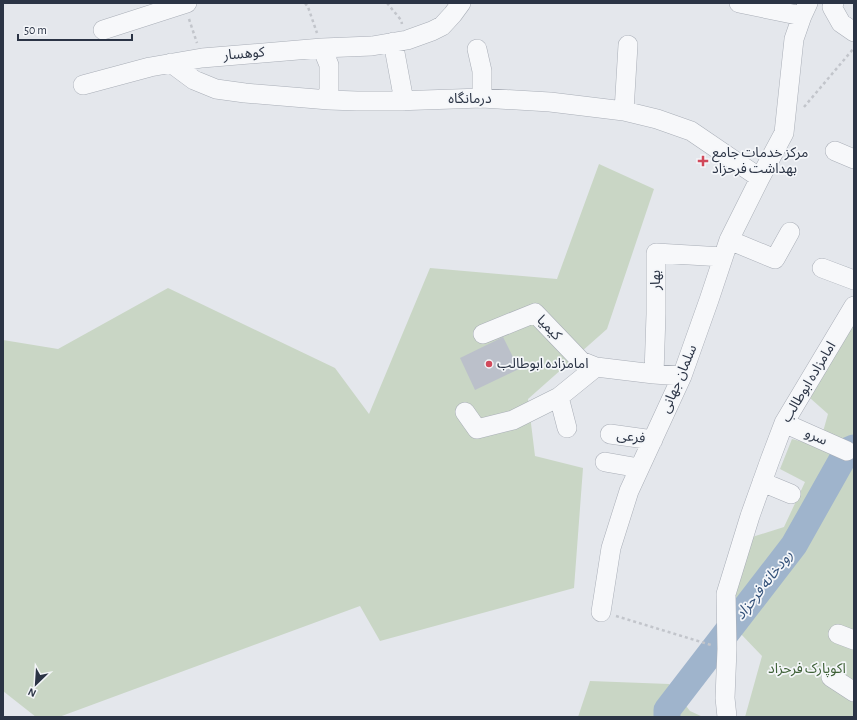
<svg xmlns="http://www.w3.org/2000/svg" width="857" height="720" viewBox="0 0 857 720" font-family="'Alegreya Sans','Noto Sans Arabic',sans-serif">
<rect width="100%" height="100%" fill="#e4e7ec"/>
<!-- green -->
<path fill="#c9d6c5" d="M599,164L654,189L607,329L528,399L535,456L583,468L574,588L380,641L360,606L59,717H36L3,691V340L58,349L168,288L335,368L369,414L430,268L557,279Z
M854,317V717H745L762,656L739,632L734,589L749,538L784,527L805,482L780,469L792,439L819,446L828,414L810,398L851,328Z
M590,681L669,684L690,711L703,717H578Z"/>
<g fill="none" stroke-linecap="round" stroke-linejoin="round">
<!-- river -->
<path stroke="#9fb4cc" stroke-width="27" d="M667,717V710L794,545L847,451L854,448"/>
</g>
<!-- building -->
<path fill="#bbc0ca" d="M503,337L519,369L475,390L460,358Z"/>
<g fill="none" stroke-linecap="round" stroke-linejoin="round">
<!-- minor casing -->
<g stroke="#a9aeb7" stroke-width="20">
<path id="minor" d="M739,3L802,16
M834,3L832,7L841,23L854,32
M103,30L187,3
M393,42L404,101
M322,48L329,65V100
M477,49L482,71V98
M171,63L194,80L216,89L245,93L329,100L357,101H395L482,98L550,102L624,111L657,119L691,131L760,178
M83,85L150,67L202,58L322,48L372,46L407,40L432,31L442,26L453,14L461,3
M624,111L628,45
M835,151L854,159
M729,240L775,259L790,232
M822,268L854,280
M483,334L535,313L581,361L596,367L654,374L682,376
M654,374L656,314V253L723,257
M559,397L567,428
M465,412L477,429L513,420L559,397L596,367
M784,423L847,451
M610,434L653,440
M605,462L639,468
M762,482L791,494
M601,612L611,548L629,491L682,376L709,300L729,240L760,178L784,133L794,39L802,16L808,3
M838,634L854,640
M831,677L854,692
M727,717L725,698L727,649L726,594L750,516L770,460L784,423L854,306"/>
</g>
<!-- path -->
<path stroke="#c2c5cb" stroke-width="2.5" stroke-dasharray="3 3" stroke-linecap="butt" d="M305,3L308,7L317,33
M387,3L401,20L402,24
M189,19L197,43
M804,107L854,48
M616,616L711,645"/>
<!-- minor -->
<use href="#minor" stroke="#f7f8fa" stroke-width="19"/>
</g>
<!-- markers -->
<g fill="#d1495b" stroke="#f4f6f9" stroke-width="1.5">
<path d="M701 155h4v4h4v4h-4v4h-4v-4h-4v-4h4z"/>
<circle cx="489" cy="364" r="4"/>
</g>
<g text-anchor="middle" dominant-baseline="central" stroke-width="3.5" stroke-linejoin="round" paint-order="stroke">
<!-- street labels -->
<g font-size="14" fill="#2b3445" stroke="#f4f6f9">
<text transform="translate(244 54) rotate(-5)">کوهسار</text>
<text x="470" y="99">درمانگاه</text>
<text transform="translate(656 280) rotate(-90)">بهار</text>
<text transform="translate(549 328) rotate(46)">کیمیا</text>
<text transform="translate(679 379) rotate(-67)">سلمان جهانی</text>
<text transform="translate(809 382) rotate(-59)">امامزاده ابوطالب</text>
<text transform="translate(631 437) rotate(8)">فرعی</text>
<text transform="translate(816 437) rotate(24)">سرو</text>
</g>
<!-- poi labels -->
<g font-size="14" fill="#2b3445" stroke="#f4f6f9" text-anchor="start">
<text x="712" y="153">مركز خدمات جامع<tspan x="712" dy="16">بهداشت فرحزاد</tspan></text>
<text x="497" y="364">امامزاده ابوطالب</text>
</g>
<!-- park labels -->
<g font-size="14" fill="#3f6138" stroke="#f4f6f9">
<text x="807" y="669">اکوپارک فرحزاد</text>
</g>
<!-- water labels -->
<g font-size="15" font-style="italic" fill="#34527a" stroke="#f4f6f9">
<text transform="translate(764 585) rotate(-52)">رودخانه فرحزاد</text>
</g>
</g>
<!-- border -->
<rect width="857" height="720" fill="none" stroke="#2b3445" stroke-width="8"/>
<!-- north arrow -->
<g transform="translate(36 684) rotate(205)" stroke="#f4f6f9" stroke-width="3" paint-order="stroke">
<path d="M0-3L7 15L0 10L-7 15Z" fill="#2b3445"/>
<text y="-6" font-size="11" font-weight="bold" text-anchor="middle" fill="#2b3445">N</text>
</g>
<!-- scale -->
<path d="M18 34v6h114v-6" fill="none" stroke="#2b3445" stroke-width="2"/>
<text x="24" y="34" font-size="12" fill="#2b3445" stroke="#f4f6f9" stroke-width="3" paint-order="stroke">50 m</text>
</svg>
